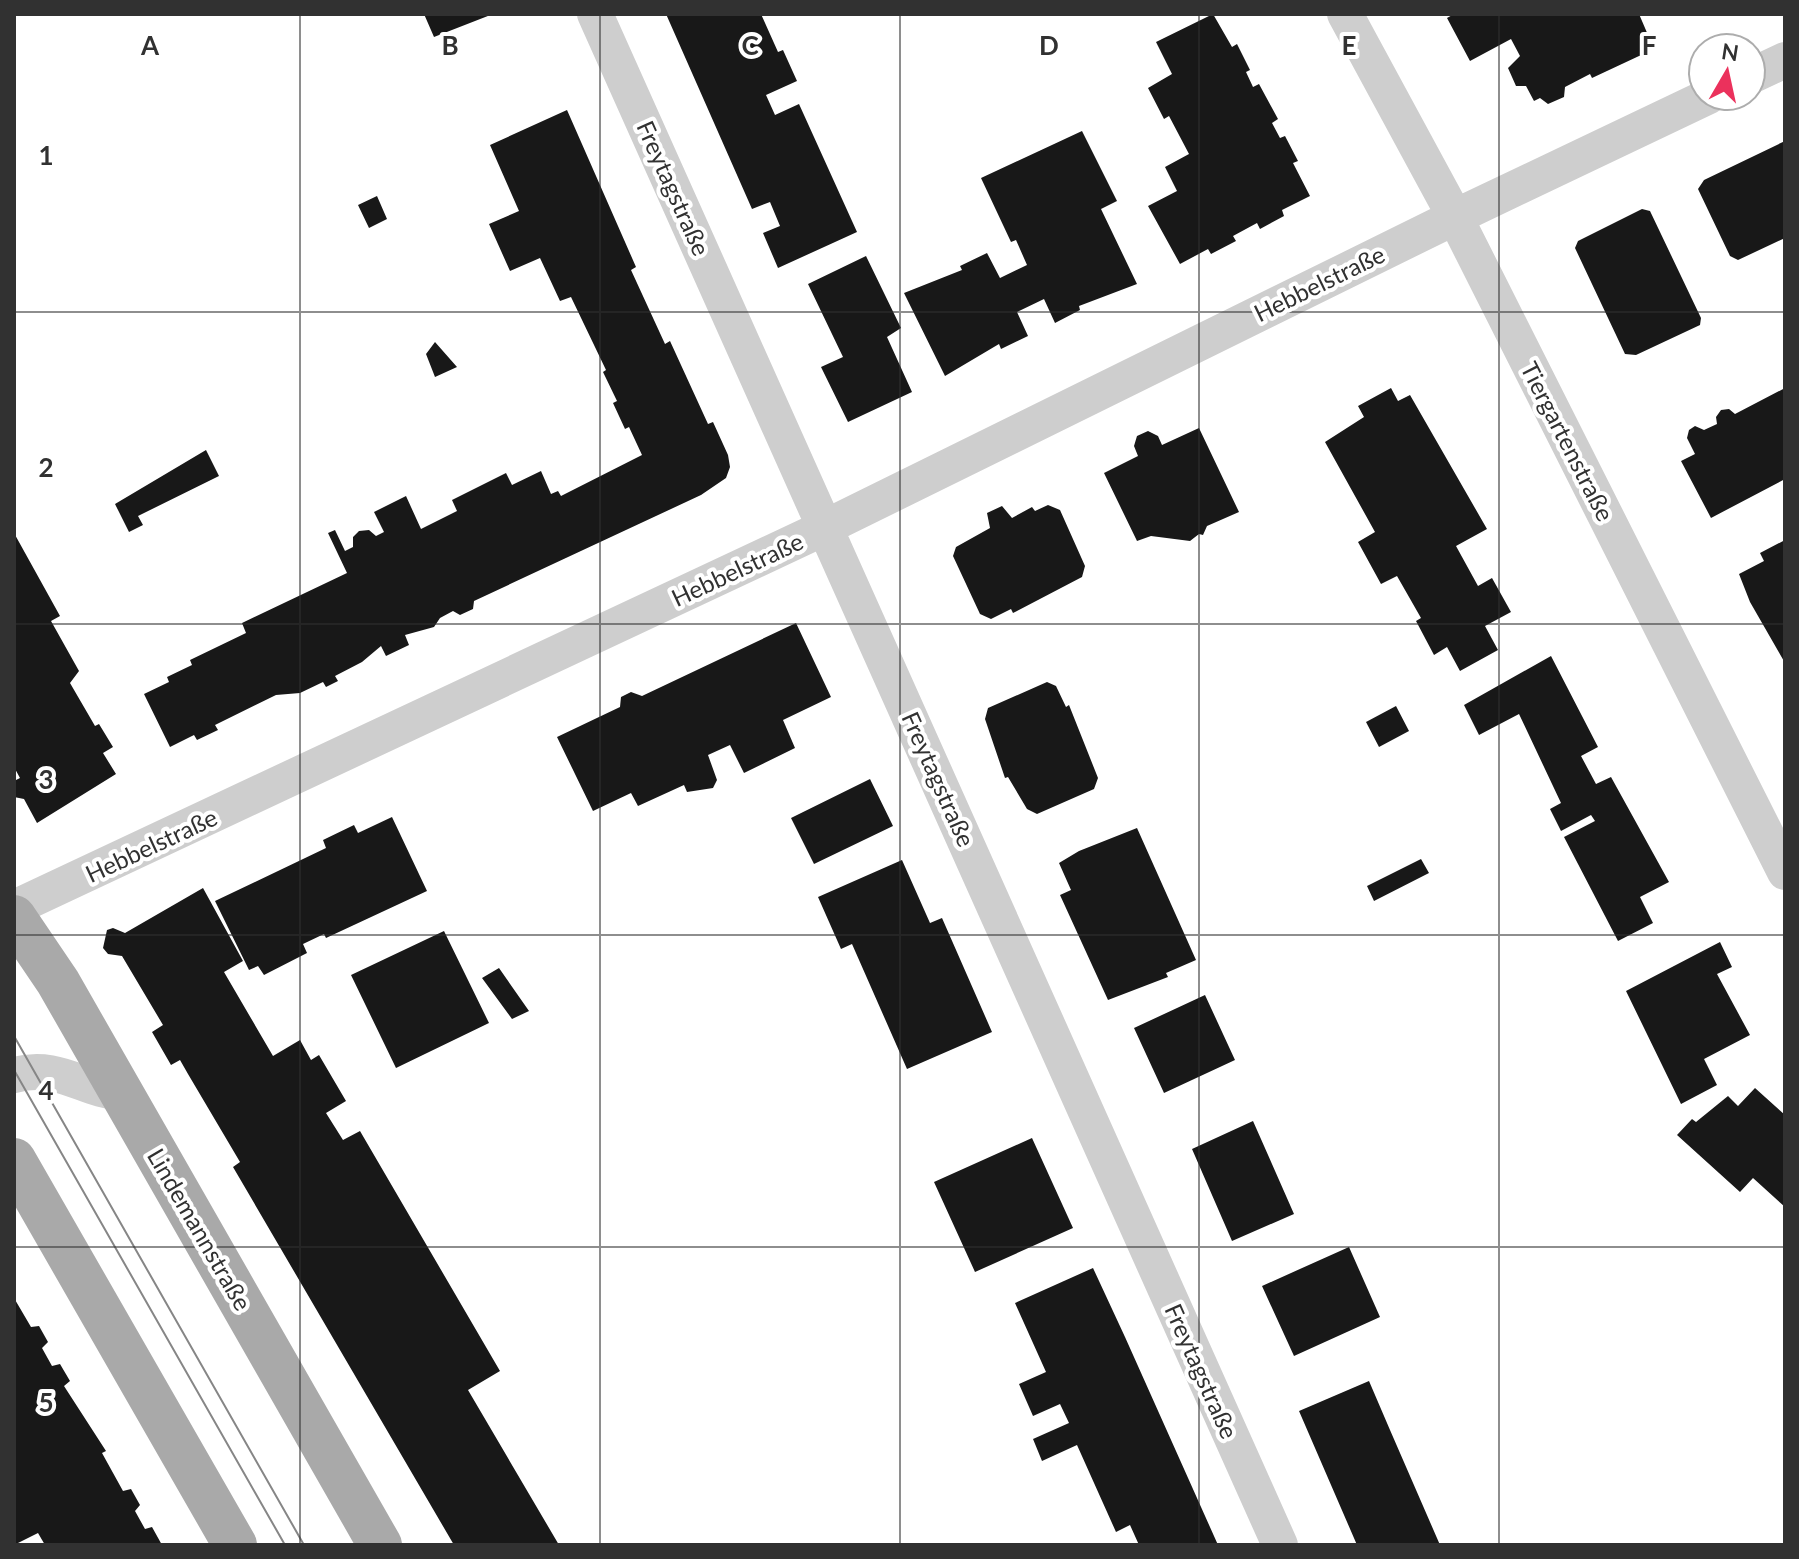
<svg xmlns="http://www.w3.org/2000/svg" width="1799" height="1559" viewBox="0 0 1799 1559" font-family="Lato,sans-serif">
<rect width="100%" height="100%" fill="#fff"/>
<!-- building -->
<path fill="#181818" d="M424,14H493L434,37Z
M666,14H761L778,52L783,50L797,81L766,95L775,115L799,104L857,232L778,268L763,233L780,226L770,202L752,209Z
M1213,14L1232,47L1237,44L1250,70L1246,72L1253,87L1259,84L1278,119L1272,123L1280,138L1285,136L1298,161L1293,163L1310,196L1282,210L1284,216L1260,229L1257,223L1233,236L1236,241L1211,254L1208,249L1180,264L1148,206L1177,191L1165,167L1189,154L1169,116L1164,119L1148,88L1172,74L1156,42Z
M1454,14H1639L1654,49L1592,78L1590,74L1565,87L1564,97L1548,104L1540,98L1534,101L1526,86H1516L1508,68L1520,56L1511,39L1470,61L1447,18Z
M567,110L636,267L631,270L665,344L670,341L708,424L713,422L728,455L730,467L726,478L701,495L474,601L473,609L460,615L453,611L440,618L434,627L405,635L409,645L386,656L381,646L362,662L335,676L338,681L326,687L323,682L300,693L276,695L215,725L218,730L197,740L194,735L170,747L144,694L169,682L167,677L192,665L190,660L246,633L242,623L347,573L328,533L335,530L345,551L353,547V537L359,531L369,530L376,536L384,532L374,512L406,496L421,529L457,511L452,500L506,473L512,485L541,471L551,494L558,491L561,496L642,455L629,427L625,429L613,403L617,401L603,372L606,370L571,297L560,301L540,258L510,271L489,224L519,211L490,145Z
M1082,131L1117,201L1101,209L1137,284L1079,306L1080,310L1055,323L1044,299L1017,312L1028,336L1001,349L999,344L945,376L904,293L962,270L960,266L987,253L1000,278L1027,265L1016,240L1011,242L981,178Z
M1785,141V238L1738,260L1730,256L1698,189L1704,180Z
M377,196L387,219L369,228L358,205Z
M1642,209L1650,211L1701,318L1700,325L1636,355L1625,354L1575,248L1578,241Z
M866,256L901,328L887,337L912,392L848,422L821,367L843,357L808,284Z
M435,342L457,367L435,377L426,354Z
M1391,388L1398,401L1410,395L1487,529L1456,546L1478,586L1492,578L1511,612L1485,626L1498,650L1460,671L1447,647L1434,655L1416,621L1421,618L1397,576L1381,584L1358,542L1375,532L1325,442L1364,417L1358,406Z
M1785,388V479L1711,518L1681,461L1695,454L1687,438L1689,430L1695,426L1704,430L1717,424L1716,417L1721,410L1729,409L1735,414Z
M1199,428L1239,512L1207,526L1203,535L1199,534L1190,541L1151,536L1137,541L1104,473L1138,456L1134,446L1137,436L1148,431L1158,436L1162,445Z
M206,450L219,476L138,516L143,525L129,532L115,504Z
M1048,505L1060,510L1085,566L1082,577L1013,613L1011,609L991,619L980,614L953,556L956,547L990,528L987,513L1002,506L1012,518L1032,507L1035,511Z
M14,533L60,616L51,621L79,671L70,683L95,726L99,724L113,747L103,753L116,774L37,823L24,799L14,797V781L20,778L14,767Z
M1785,540V663L1750,602L1739,574L1764,561L1760,553Z
M796,623L831,697L783,720L795,748L744,773L730,745L708,755L717,780L713,788L687,792L684,785L638,806L631,793L593,811L557,737L620,707L621,697L631,692L642,696Z
M1551,656L1598,747L1581,756L1596,784L1611,777L1669,882L1640,897L1653,923L1618,941L1564,837L1595,821L1591,815L1561,831L1550,809L1561,803L1519,714L1479,735L1464,705Z
M1047,682L1056,686L1066,707L1069,705L1098,778L1094,789L1037,814L1027,809L1008,777L1005,778L985,719L988,708Z
M1396,706L1409,731L1379,747L1366,722Z
M870,779L893,826L814,864L791,818Z
M392,817L427,891L326,938L324,934L303,944L307,953L264,975L258,966L249,970L215,901L326,848L323,840L354,825L358,833Z
M1137,828L1196,960L1166,973L1168,977L1108,1000L1060,895L1071,890L1059,863L1079,851Z
M1421,859L1429,873L1374,901L1367,886Z
M902,860L930,923L942,918L992,1032L907,1069L852,944L841,949L818,897Z
M203,888L243,961L224,972L273,1056L300,1040L311,1060L319,1055L346,1101L326,1113L343,1140L360,1131L500,1371L468,1390L559,1545H454L233,1167L240,1162L188,1074L180,1060L171,1065L152,1032L163,1025L122,956L108,954L103,948L107,930L113,928L125,933Z
M444,931L489,1023L396,1068L351,975Z
M1720,942L1732,967L1717,974L1750,1035L1704,1059L1717,1085L1681,1104L1626,991Z
M499,968L529,1011L512,1019L482,978Z
M1205,995L1235,1060L1164,1093L1134,1028Z
M1755,1088L1785,1115V1207L1753,1178L1740,1192L1677,1135L1692,1119L1696,1122L1728,1096L1738,1106Z
M1253,1121L1294,1214L1232,1241L1192,1149Z
M1032,1138L1073,1228L975,1272L934,1182Z
M1349,1247L1380,1317L1294,1356L1262,1286Z
M1093,1268L1125,1337L1218,1545H1139L1130,1525L1116,1532L1077,1445L1042,1461L1033,1439L1069,1423L1060,1404L1033,1416L1019,1384L1046,1372L1015,1303Z
M14,1298L31,1327L39,1326L48,1342L42,1348L52,1366L60,1364L70,1381L64,1386L106,1451L102,1453L123,1491L131,1489L140,1505L135,1511L145,1529L152,1527L162,1545H45L38,1533L14,1545Z
M1369,1381L1390,1430L1440,1545H1357L1299,1411Z"/>
<g fill="none" stroke-linecap="round" stroke-linejoin="round">
<!-- street -->
<path stroke="#cecece" stroke-width="36" d="M595,14L1280,1545
M1345,14L1455,217L1785,872
M1751,76L1785,60
M14,908L826,527L1455,217L1709,96
M14,1075C59,1063 83,1090 122,1093"/>
<!-- primary -->
<path stroke="#a9a9a9" stroke-width="44" d="M14,917L58,982L380,1545
M14,1160L235,1545"/>
<!-- tram -->
<path stroke="#868686" stroke-width="2" d="M14,1036L304,1545
M14,1070L285,1545"/>
</g>
<!-- grid -->
<path fill="none" stroke="#313131" stroke-width="2" stroke-opacity="0.55" d="M300,14V1545M600,14V1545M900,14V1545M1199,14V1545M1499,14V1545M14,312H1785M14,624H1785M14,935H1785M14,1247H1785"/>
<g text-anchor="middle" dominant-baseline="central" stroke-width="8" stroke-linejoin="round" paint-order="stroke">
<!-- street labels -->
<g font-size="24" fill="#313131" stroke="#fff">
<text transform="translate(674 188) rotate(66)">Freytagstraße</text>
<text transform="translate(1319 283) rotate(-26)">Hebbelstraße</text>
<text transform="translate(1568 441) rotate(63)">Tiergartenstraße</text>
<text transform="translate(737 569) rotate(-25)">Hebbelstraße</text>
<text transform="translate(939 779) rotate(66)">Freytagstraße</text>
<text transform="translate(151 845) rotate(-25)">Hebbelstraße</text>
<text transform="translate(200 1229) rotate(60)">Lindemannstraße</text>
<text transform="translate(1202 1371) rotate(66)">Freytagstraße</text>
</g>
</g>
<g font-size="26" text-anchor="middle" font-weight="bold" fill="#313131" stroke="#fff" stroke-width="8" stroke-linejoin="round" paint-order="stroke">
<text x="150" y="55">A</text>
<text x="450" y="55">B</text>
<text x="750" y="55">C</text>
<text x="1049" y="55">D</text>
<text x="1349" y="55">E</text>
<text x="1649" y="55">F</text>
<text x="46" y="165">1</text>
<text x="46" y="477">2</text>
<text x="46" y="789">3</text>
<text x="46" y="1100">4</text>
<text x="46" y="1412">5</text>
</g>
<!-- border -->
<rect width="1799" height="1559" fill="none" stroke="#313131" stroke-width="32"/>
<!-- north arrow -->
<g transform="translate(1727 72) rotate(9)"><circle r="38" fill="#ffffff" stroke="#adadad" stroke-width="2"/>
<path d="M0-6L14 30L0 20L-14 30Z" fill="#eb315c"/>
<text y="-12" font-size="22" font-weight="bold" text-anchor="middle" fill="#313131">N</text>
</g>
</svg>
